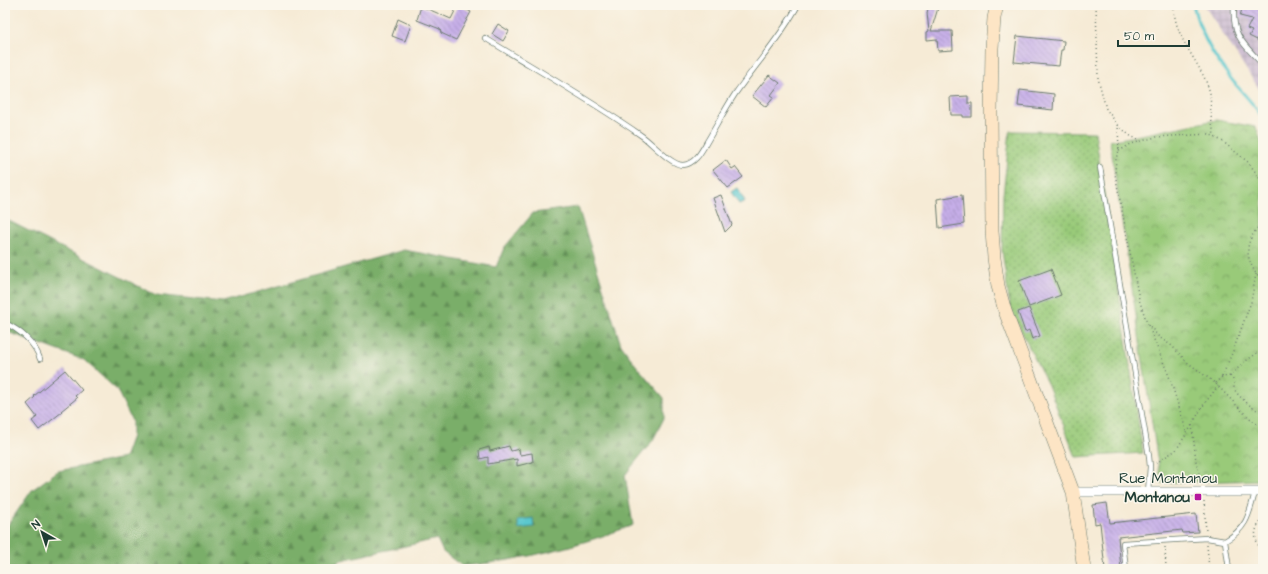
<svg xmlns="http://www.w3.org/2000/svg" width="1268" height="574" viewBox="0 0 1268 574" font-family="'Architects Daughter',sans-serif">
<defs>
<pattern id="industrial-grid" width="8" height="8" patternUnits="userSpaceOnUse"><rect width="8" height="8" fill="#cebed2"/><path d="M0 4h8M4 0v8" fill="none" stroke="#b0a4b5"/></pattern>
<pattern id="forest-firs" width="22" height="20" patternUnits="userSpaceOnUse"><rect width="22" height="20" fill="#7aae69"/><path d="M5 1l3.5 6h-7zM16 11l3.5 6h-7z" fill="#638f57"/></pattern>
<pattern id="park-crowns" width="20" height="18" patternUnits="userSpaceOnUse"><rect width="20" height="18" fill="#99ca79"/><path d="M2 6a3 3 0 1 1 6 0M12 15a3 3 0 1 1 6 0" fill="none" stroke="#7ca564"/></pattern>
<pattern id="garden-dots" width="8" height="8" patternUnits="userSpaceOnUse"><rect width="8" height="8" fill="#99ca79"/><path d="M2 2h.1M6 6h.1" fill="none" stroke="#7ca564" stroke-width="1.8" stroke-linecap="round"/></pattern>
<pattern id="building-back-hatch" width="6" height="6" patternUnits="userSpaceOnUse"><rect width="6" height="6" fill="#c6aee8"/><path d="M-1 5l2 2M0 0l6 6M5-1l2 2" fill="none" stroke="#a08fbd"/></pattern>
</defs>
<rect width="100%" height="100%" fill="#fbf7ec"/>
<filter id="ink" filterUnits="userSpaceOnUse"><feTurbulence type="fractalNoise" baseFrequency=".025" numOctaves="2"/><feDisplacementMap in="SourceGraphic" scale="8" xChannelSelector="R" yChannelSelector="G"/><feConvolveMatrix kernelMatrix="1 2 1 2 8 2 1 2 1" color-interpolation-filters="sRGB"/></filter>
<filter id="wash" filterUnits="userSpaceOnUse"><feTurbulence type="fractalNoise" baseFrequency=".012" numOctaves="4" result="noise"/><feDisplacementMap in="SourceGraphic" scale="16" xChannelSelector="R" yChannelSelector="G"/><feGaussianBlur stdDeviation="0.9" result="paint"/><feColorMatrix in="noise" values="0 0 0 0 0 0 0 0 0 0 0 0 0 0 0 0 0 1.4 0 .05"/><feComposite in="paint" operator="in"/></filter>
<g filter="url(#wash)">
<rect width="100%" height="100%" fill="#f6ebd6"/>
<!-- industrial -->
<path fill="url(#industrial-grid)" d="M1204,5H1263V95Z"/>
<!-- forest -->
<path fill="url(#forest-firs)" stroke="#4c764e" d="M578,207L621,345L635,364L664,398V418L653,440L625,475L633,525C579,546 520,561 462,566L443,552L437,539L337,561L340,569H5V529L32,490L58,471L124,458L132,436V421L117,390L84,360L5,331V219L156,295L223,302L404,250L496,267L504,248L533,213Z"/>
<!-- park -->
<path fill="url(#park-crowns)" stroke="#5c8456" d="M1216,120L1256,127L1263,147V480L1161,483L1110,141Z"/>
<!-- garden -->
<path fill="url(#garden-dots)" stroke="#5c8456" d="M1010,131L1095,132L1143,453L1076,457L1048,385L1026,341L1010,308L1002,250L1003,195Z"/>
<!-- water -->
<path fill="#5ac8ce" stroke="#3c8281" d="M737,188L745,201L739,204L731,192Z
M533,518L534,527L518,529V520Z"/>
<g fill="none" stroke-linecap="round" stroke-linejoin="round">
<!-- stream -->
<path stroke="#5ac8ce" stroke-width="3" d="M1193,5C1199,28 1211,53 1226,72C1237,88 1252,101 1263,118"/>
</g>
<g id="blocks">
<!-- building -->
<path fill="url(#building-back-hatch)" d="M458,5L471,12L456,40L441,33L440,29L417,20L421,6L451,19Z
M929,5L938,8L931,31H952L953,50L938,51L937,39L927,40V32L929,31L927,13Z
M1243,5H1263V43L1249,36L1252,31L1247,29L1252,19L1240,16Z
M398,19L411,25L405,41L392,36Z
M498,24L509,31L503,41L492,34Z
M1017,36L1064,41L1063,50H1061L1059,66L1014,62Z
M769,75L780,83L771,95L774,97L766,107L752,96Z
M1020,90L1054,94L1053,110L1018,106Z
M968,96V103H972V117H963V115H951L950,97Z
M726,160L732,169L735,167L743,177L728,188L713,170Z
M721,195L732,225L725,232L713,198Z
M962,195L964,224L939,228L937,199Z
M1051,269L1061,295L1029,307L1019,281Z
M1029,308L1040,336L1032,339L1029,330L1025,332L1018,312Z
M65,370L82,390L75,396L77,398L61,411L62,412L39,430L32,421L37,417L27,404L35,397L34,396Z
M509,446L511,451L519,449L520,455L532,453L533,462L517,466V459L488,464V457L480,459L479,450L489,447L490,451Z
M1107,503L1110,523L1196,514L1198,532L1183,533L1182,530L1118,537L1121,569H1105L1100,523L1095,524L1093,505Z"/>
</g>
</g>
<g filter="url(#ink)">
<use href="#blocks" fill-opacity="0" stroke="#6a7a6d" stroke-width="1"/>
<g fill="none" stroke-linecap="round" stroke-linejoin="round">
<!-- lane casing -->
<g stroke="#6a7a6d" stroke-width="6">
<path id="lane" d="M1234,5C1232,37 1243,43 1263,65
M485,38C537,70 592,101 642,136C652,143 671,165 683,165C696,164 702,150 708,140C717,125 725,109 735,94C756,64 781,37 798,5
M1100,167L1149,456L1150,467L1148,492
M5,323C20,330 35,343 40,359
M1225,541C1247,528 1249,515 1255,492
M1225,541L1229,569
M1126,569L1123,543L1207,538L1225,541"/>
</g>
<!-- street casing -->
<g stroke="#6a7a6d" stroke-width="10">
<path id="street" d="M1073,492H1263"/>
</g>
<!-- secondary casing -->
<g stroke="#6a7a6d" stroke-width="14">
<path id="secondary" d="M997,5L994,18L992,48L991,112L992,231L994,258L998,286L1005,311L1073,492L1084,569"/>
</g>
<!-- path -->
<path stroke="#6a7a6d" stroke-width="1.5" stroke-dasharray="1 3" stroke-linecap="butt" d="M1096,5L1098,78L1106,109L1118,125L1119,151L1116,158L1115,174L1139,299L1147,323L1159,337L1172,346L1187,362L1215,383L1246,415L1263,429
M1174,5C1173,39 1202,62 1210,93C1211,99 1210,106 1211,112C1211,120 1213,128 1214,136
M1118,125L1129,135L1140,141
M1119,151L1131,144L1156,137L1209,134L1222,141L1248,162L1259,177L1263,190
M1263,222C1240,245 1246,260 1263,284
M1148,325L1169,376L1187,433
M1230,376C1237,383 1232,384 1235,390C1237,395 1252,408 1257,410C1259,411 1261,410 1263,410
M1222,377L1233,351L1251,302L1256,274
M1215,383L1222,377L1230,376L1243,363L1263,349
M1192,425L1196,461L1201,482
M1156,463L1176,450L1191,427L1202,407L1218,386
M1204,501L1206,532
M1263,519C1251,532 1255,540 1263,554
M1207,545L1209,569
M1165,547L1166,569"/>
<!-- lane -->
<use href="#lane" stroke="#fff" stroke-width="4.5"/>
<!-- street -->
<use href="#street" stroke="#fff" stroke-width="9"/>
<!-- secondary -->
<use href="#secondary" stroke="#fde5c5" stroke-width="13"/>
</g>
</g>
<!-- markers -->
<rect fill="#b5179e" stroke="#fbf7ec" stroke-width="1.5" x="1194" y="493" width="8" height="8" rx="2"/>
<g text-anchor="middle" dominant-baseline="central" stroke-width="3" stroke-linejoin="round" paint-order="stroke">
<!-- street labels -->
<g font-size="15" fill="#1f3d34" stroke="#fbf7ec">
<text x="1168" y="478">Rue Montanou</text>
</g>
<!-- poi labels -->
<g font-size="15" font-weight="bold" fill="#1f3d34" stroke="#fbf7ec" text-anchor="end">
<text x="1190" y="497">Montanou</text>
</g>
</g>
<!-- margin -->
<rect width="1268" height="574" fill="none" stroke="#fbf7ec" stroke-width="20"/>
<!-- north arrow -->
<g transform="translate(42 532) rotate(321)" stroke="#fbf7ec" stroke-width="3" paint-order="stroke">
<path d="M0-3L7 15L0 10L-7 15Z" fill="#1f3d34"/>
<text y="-6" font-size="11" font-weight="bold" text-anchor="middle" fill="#1f3d34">N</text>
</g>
<!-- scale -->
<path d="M1118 40v6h71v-6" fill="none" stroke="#1f3d34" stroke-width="2"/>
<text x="1124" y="40" font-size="12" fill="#1f3d34" stroke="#fbf7ec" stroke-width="3" paint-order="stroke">50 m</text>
</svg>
